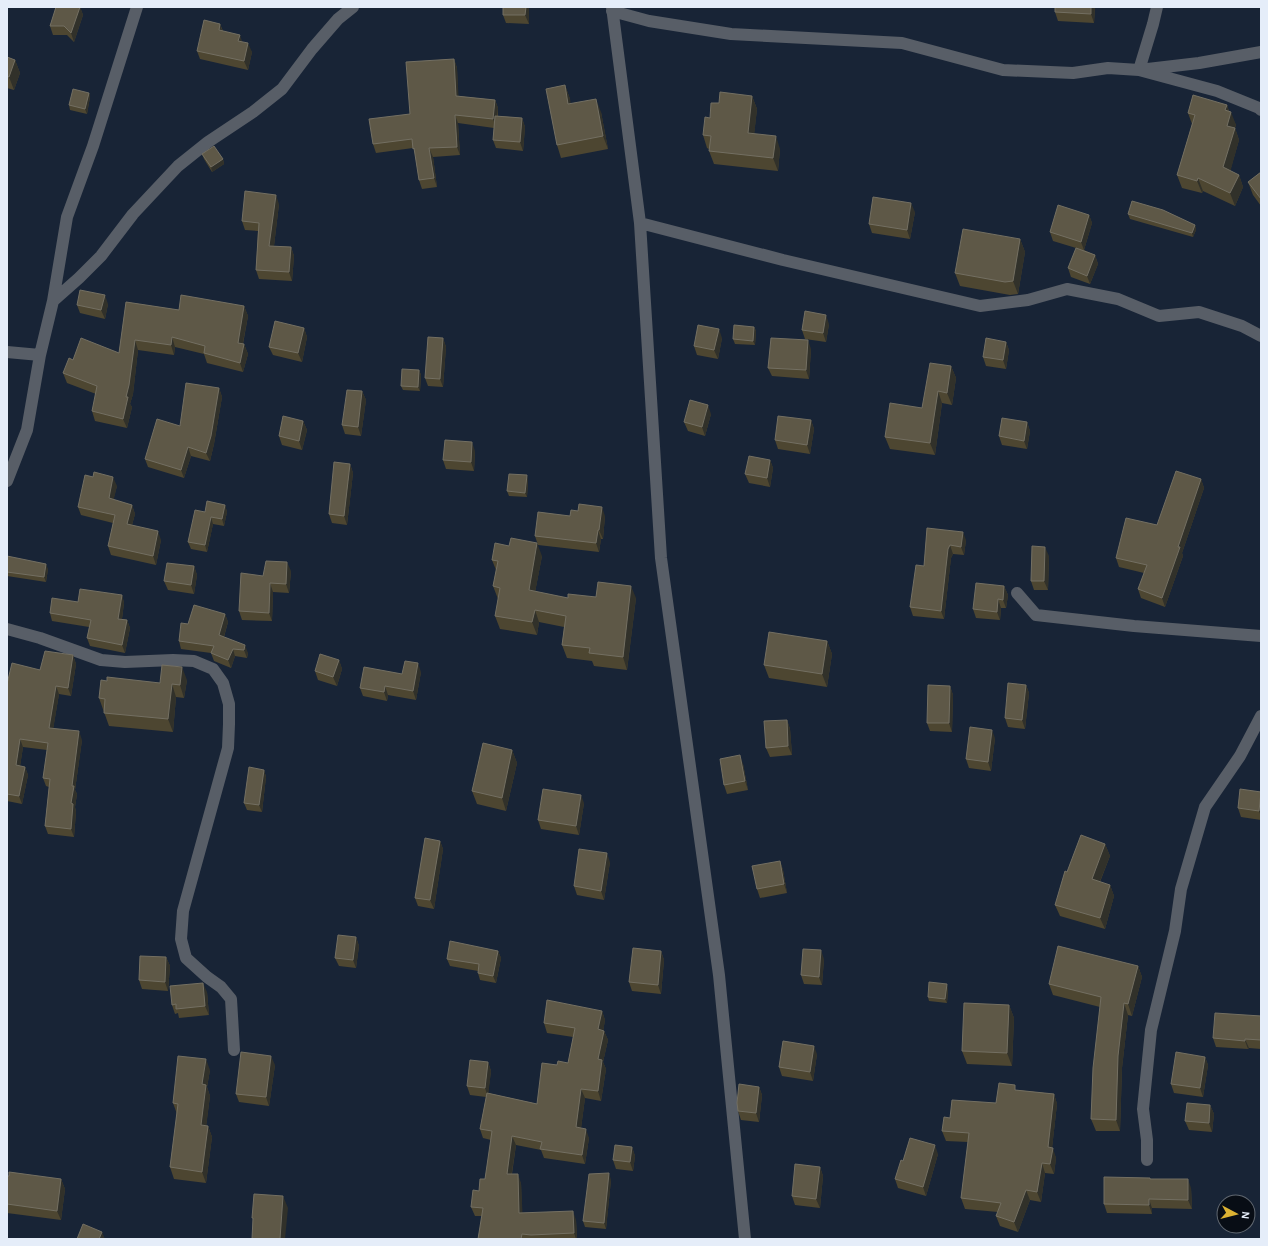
<svg xmlns="http://www.w3.org/2000/svg" width="1268" height="1246" viewBox="0 0 1268 1246" font-family="'Alegreya Sans',sans-serif">
<rect width="100%" height="100%" fill="#182436"/>
<g fill="none" stroke-linecap="round" stroke-linejoin="round">
<!-- street -->
<path stroke="#585e67" stroke-width="12" d="M612,7L640,223L661,558L719,975L745,1239
M1157,7L1153,24L1139,70L1217,91L1259,108L1261,110
M612,11L649,21L731,34L902,43L1003,70L1073,73L1108,68L1139,70L1199,63L1261,52
M640,223L783,260L980,306L1028,300L1067,289L1118,299L1159,316L1199,312L1242,326L1261,336
M53,301L79,278L101,256L133,214L178,166L208,142L253,112L282,89L312,49L338,19L353,7
M7,352L40,355
M7,481L27,430L40,355L53,301L67,217L93,146L137,7
M1017,593L1036,615L1134,626L1261,636
M7,629L40,638L101,660L125,662L173,660L194,661L213,669L223,683L229,704V724L228,748L183,911L181,939L186,958L207,977L221,987L231,999L234,1050
M1147,1160V1140L1143,1109L1151,1030L1175,931L1181,889L1205,807L1240,756L1261,716"/>
</g>
<!-- wall -->
<path fill="#4d4631" d="M56,7H80L83,15L74,42L67,35H53L50,26Z
M529,7V24L506,23L503,15Z
M1095,7L1094,23L1058,21L1055,12Z
M220,24L223,31L242,42L252,52L248,70L200,59L197,51Z
M7,57L15,60L20,73L14,90L7,88Z
M454,59L457,68L458,96L495,100L498,108V116L522,118L525,127L523,151L496,148L493,140L494,128L458,123L460,155L433,157L437,187L422,189L419,180L415,153L413,148L376,153L373,144L410,114Z
M565,85L570,99V104L601,112L608,149L561,158L557,145Z
M89,93L90,97L87,114L70,110L69,105Z
M752,96L757,109L754,134L780,149L778,171L714,164L709,151V149L707,148L703,135L710,118L719,103Z
M1227,105L1229,111L1236,125L1235,128L1239,140L1230,171L1239,175L1243,187L1235,206L1203,191L1202,193L1182,188L1177,175L1192,124L1188,113Z
M202,154L223,159L224,164L212,172L204,159Z
M1261,172V206L1253,195L1248,182Z
M279,204L274,246L291,247L294,256L292,281L259,279L256,270L258,231L245,230L242,221Z
M915,212L910,239L872,233L869,224Z
M1128,214L1195,225L1196,230L1193,237L1130,219Z
M1089,215L1092,223L1084,250L1095,255L1098,264L1090,284L1071,277L1068,268L1076,248L1053,241L1050,232Z
M1020,239L1025,252L1018,294L1010,295L960,286L955,273Z
M126,302L179,310L244,306L248,316L243,344H244L248,354L243,372L207,363L204,354L175,347L174,355L138,350L133,394L130,404L132,407L127,428L95,421L92,411L96,394L67,383L63,373L73,360L119,353Z
M108,304L105,319L80,313L77,305Z
M829,324L826,342L805,339L802,330Z
M754,327L756,331L755,345L735,344L733,339Z
M304,328L307,337L302,362L273,355L269,347Z
M443,338L446,347L443,387L428,386L425,378Z
M722,338L718,359L697,355L694,346Z
M1006,342L1009,350L1006,369L986,366L983,357Z
M811,349L809,379L772,376L768,368Z
M951,366L956,378L952,405L942,403L935,455L890,449L885,437L922,408Z
M419,370L421,375L420,391L403,390L401,386Z
M219,388L222,397L214,444L210,461L191,456L184,478L148,467L145,459L180,426Z
M362,391L366,400L361,436L345,434L342,425Z
M711,414L705,436L688,431L684,422Z
M811,420L814,429L810,454L778,449L775,440Z
M303,421L307,430L302,450L282,445L279,436Z
M1027,422L1030,431L1027,449L1002,445L999,436Z
M475,451L474,471L446,469L443,460Z
M770,460L773,468L770,487L749,483L745,474Z
M350,464L353,473L347,525L332,523L329,514Z
M1201,479L1204,488L1182,553L1183,556L1165,607L1141,598L1138,589L1144,573L1119,567L1116,558L1157,525Z
M528,480L527,497L509,496L507,491Z
M117,486L113,500L132,505L135,514L132,525L161,540L156,565L111,555L108,546L113,523L81,515L78,507Z
M225,505L227,512L224,526L213,524L207,552L191,549L188,542L205,512Z
M570,516H605L603,539H601L599,552L538,545L535,536Z
M927,528L966,540L964,555L953,554L951,558L944,619L913,616L910,607L924,566Z
M7,556L48,569L46,582L7,576Z
M542,556L535,592L568,598L596,597L636,598L627,670L594,666L592,661L567,658L562,645L564,627L539,622L537,635L500,629L495,616L498,599L493,586L496,570L492,560Z
M1049,556L1048,590H1034L1031,581Z
M194,566L197,575L194,594L168,590L164,581Z
M291,571L289,593L273,592L272,621L242,620L239,611L263,576Z
M1004,586L1008,595L1006,608H1001L1000,620L976,618L973,609Z
M122,595L124,603L122,619L127,620L130,628L125,653L90,646L87,638L89,627L52,621L50,613L78,602Z
M225,614L228,622L224,637L248,653L247,658L235,656L231,668L214,661L211,653L181,649L179,641L188,624Z
M827,641L832,654L827,687L769,678L764,665Z
M73,655L76,664L71,696L59,694L53,729L82,740L75,790L77,794L75,807L76,812L74,837L48,834L45,826L49,787L46,786L43,778L47,750L23,747L20,766L25,767L28,775L22,804L7,801V684Z
M339,660L342,669L337,686L318,680L315,671Z
M421,672L416,700L388,695L387,701L363,696L360,688L402,674Z
M187,680L184,698L176,697L173,732L109,726L99,698L160,683Z
M1026,685L1029,693L1025,729L1008,727L1005,718Z
M950,686L953,695L952,732L930,731L927,723Z
M787,720L790,729L792,755L770,757L766,748Z
M995,738L991,771L969,768L966,759Z
M512,750L517,763L506,811L477,804L472,791Z
M743,764L748,790L727,794L724,785Z
M264,770L266,777L262,812L247,810L244,803Z
M1261,792V820L1241,817L1238,808Z
M584,803L579,835L541,829L538,820Z
M440,841L443,849L434,909L418,906L415,898Z
M1105,844L1110,856L1100,882L1110,885L1114,896L1105,929L1060,916L1055,905L1067,872Z
M780,861L783,870L787,893L760,898L757,889Z
M610,862L604,900L577,895L574,886Z
M356,937L359,946L356,968L339,966L335,958Z
M498,951L501,958L496,983L480,980L478,973V971L450,966L447,959Z
M661,951L664,960L661,994L632,991L629,982Z
M166,957L170,966L168,991L142,989L139,980Z
M824,959L822,985L804,984L801,975Z
M1138,966L1142,977L1132,1016L1128,1015L1122,1068L1120,1131H1096L1091,1119L1100,1007L1053,995L1049,984Z
M948,989L947,1003L929,1001L928,997Z
M207,992L209,1015L179,1018L178,1013L175,1014L172,1005Z
M1009,1005L1014,1018L1012,1066L967,1064L962,1051Z
M602,1011L605,1020L603,1031H604L608,1040L603,1062L606,1069L601,1101L585,1098L581,1128L589,1138L585,1164L544,1158L541,1150L516,1145L512,1174L521,1183L522,1213L576,1220L577,1239H478L482,1216H475L471,1207L485,1179L491,1140L483,1138L480,1129L486,1097L470,1095L467,1086L488,1062L491,1071L488,1093L537,1104L557,1065L568,1063L573,1037L547,1033L544,1023Z
M1261,1016V1049L1249,1048L1248,1049L1216,1047L1213,1038Z
M817,1054L813,1081L782,1076L779,1067Z
M1205,1057L1208,1065L1203,1097L1174,1093L1171,1084Z
M275,1065L269,1106L239,1102L236,1094Z
M210,1070L207,1087L210,1096L206,1126H208L212,1137L206,1183L174,1179L170,1167L177,1114L173,1103Z
M759,1087L762,1095L759,1122L741,1120L738,1111Z
M1017,1090L1054,1094L1057,1104L1052,1148L1056,1158L1054,1174L1045,1173L1041,1202L1030,1200L1018,1232L1000,1226L996,1216L998,1212L965,1209L961,1198L968,1142L946,1141L942,1131L950,1118L996,1103Z
M1210,1105L1214,1114L1212,1132L1189,1130L1185,1121Z
M632,1147L635,1156L633,1171L616,1169L613,1160Z
M938,1154L926,1196L898,1188L895,1179L903,1161Z
M820,1167L823,1176L820,1208L795,1205L792,1196Z
M7,1176L61,1179L65,1189L61,1220L7,1213Z
M1150,1179L1191,1188L1192,1209L1152,1208V1214L1107,1213L1104,1204Z
M611,1180L606,1229L585,1227L583,1221Z"/>
<!-- shaded-wall -->
<path fill="#31312a" d="M80,7L83,15L74,42L71,33Z
M526,7H529V24L525,15Z
M1091,7H1095L1094,23L1091,14Z
M220,24L223,33L219,30Z
M240,35L243,44L238,41Z
M248,43L252,52L248,70L244,61Z
M454,59L457,68L459,104L456,96Z
M15,60L20,73L14,90L9,77Z
M565,85L570,99L573,117L568,104Z
M89,93L90,97L87,114L85,109Z
M752,96L757,109L753,146L748,133Z
M596,99L601,112L608,149L603,136Z
M495,100L498,108L496,128L493,119Z
M1227,105L1230,115L1231,112L1236,125L1235,128L1239,140L1228,180L1223,167L1227,126L1225,110Z
M455,115L458,123L460,155L457,147Z
M522,118L525,127L523,151L520,142Z
M776,136L780,149L778,171L773,158Z
M429,148L433,157L437,187L434,178Z
M223,159L224,164L212,172L211,167Z
M1239,175L1243,187L1235,206L1230,193Z
M1198,178L1203,191L1202,193L1197,181Z
M276,195L279,204L273,254L269,246Z
M911,203L915,212L910,239L907,230Z
M1089,215L1092,223L1084,250L1081,242Z
M1195,225L1196,230L1193,237L1192,233Z
M1020,239L1025,252L1018,294L1013,281Z
M291,247L294,256L292,281L289,272Z
M1095,255L1098,264L1090,284L1087,276Z
M105,295L108,304L105,319L101,310Z
M244,306L248,316L241,352L238,343Z
M826,315L829,324L826,342L823,333Z
M754,327L756,331L755,345L753,341Z
M304,328L307,337L302,362L298,353Z
M719,329L722,338L718,359L714,350Z
M172,337L175,347L174,355L171,345Z
M443,338L446,347L443,387L440,379Z
M135,340L138,350L133,394L130,404L132,407L127,428L123,419Z
M808,340L811,349L809,379L806,370Z
M1006,342L1009,350L1006,369L1003,360Z
M244,344L248,354L243,372L240,363Z
M951,366L956,378L952,405L947,393Z
M419,370L421,375L420,391L418,387Z
M219,388L222,397L214,444L210,461L206,453Z
M362,391L366,400L361,436L358,427Z
M938,391L942,403L935,455L930,443Z
M708,405L711,414L705,436L702,427Z
M811,420L814,429L810,454L807,445Z
M303,421L307,430L302,450L299,441Z
M1027,422L1030,431L1027,449L1024,441Z
M472,442L475,451L474,471L471,462Z
M188,447L191,456L184,478L181,470Z
M770,460L773,468L770,487L767,478Z
M350,464L353,473L347,525L344,516Z
M527,475L528,480L527,497L525,493Z
M113,477L117,486L112,507L109,498Z
M1201,479L1204,488L1182,553L1183,556L1165,607L1162,598L1178,547Z
M132,505L135,514L130,532L127,524Z
M225,505L227,512L224,526L222,519Z
M602,507L605,516L603,539L599,530Z
M211,517L213,524L207,552L205,545Z
M598,530L601,539L599,552L596,543Z
M158,531L161,540L156,565L153,556Z
M963,532L966,540L964,555L961,547Z
M537,543L542,556L533,603L529,590Z
M950,545L953,554L951,558L944,619L941,611L948,549Z
M1045,547L1049,556L1048,590L1044,581Z
M287,562L291,571L289,593L286,584Z
M46,564L48,569L46,582L44,577Z
M194,566L197,575L194,594L191,585Z
M270,583L273,592L272,621L269,613Z
M631,586L636,598L627,670L623,657Z
M1004,586L1008,595L1006,608L1003,600Z
M122,595L124,603L121,626L118,619Z
M998,599L1001,608L1000,620L997,612Z
M535,610L539,622L537,635L532,622Z
M225,614L228,622L222,643L219,635Z
M127,620L130,628L125,653L122,645Z
M827,641L832,654L827,687L822,674Z
M245,645L248,653L247,658L244,650Z
M233,649L235,656L231,668L228,660Z
M73,655L76,664L71,696L68,688Z
M339,660L342,669L337,686L333,677Z
M418,663L421,672L416,700L413,691Z
M182,667L187,680L184,698L180,685Z
M172,684L176,697L173,732L168,719Z
M1026,685L1029,693L1025,729L1022,720Z
M56,686L59,694L52,736L49,728Z
M385,686L388,695L387,701L384,692Z
M950,686L953,695L952,732L949,723Z
M787,720L790,729L792,755L788,746Z
M992,730L995,738L991,771L988,762Z
M79,731L82,740L75,790L77,794L75,807L76,812L74,837L71,829V803L72,786Z
M20,739L23,747L19,773L16,765Z
M512,750L517,763L506,811L502,798Z
M740,755L743,764L748,790L745,781Z
M25,767L28,775L22,804L19,796Z
M264,770L266,777L262,812L259,805Z
M581,795L584,803L579,835L576,826Z
M1261,795V817L1259,811Z
M440,841L443,849L434,909L430,900Z
M1105,844L1110,856L1096,891L1092,879Z
M607,853L610,862L604,900L601,891Z
M780,861L783,870L787,893L784,884Z
M1110,885L1114,896L1105,929L1100,918Z
M356,937L359,946L356,968L353,960Z
M821,950L824,959L822,985L819,977Z
M498,951L501,958L496,983L493,976Z
M661,951L664,960L661,994L658,985Z
M166,957L170,966L168,991L165,982Z
M1138,966L1142,977L1132,1016L1128,1004Z
M203,983L207,992L209,1015L205,1006Z
M947,984L948,989L947,1003L945,999Z
M1124,1003L1128,1015L1122,1068L1120,1131L1116,1120L1118,1056Z
M1009,1005L1014,1018L1012,1066L1007,1053Z
M602,1011L605,1020L602,1039L598,1029Z
M604,1031L608,1040L603,1062L606,1069L601,1101L598,1091V1059Z
M1245,1039L1249,1048L1248,1049L1245,1041Z
M814,1046L817,1054L813,1081L810,1072Z
M271,1056L275,1065L269,1106L266,1097Z
M1205,1057L1208,1065L1203,1097L1200,1088Z
M206,1059L210,1070L207,1087L210,1096L205,1136L201,1125L202,1084Z
M488,1062L491,1071L488,1097L485,1088Z
M759,1087L762,1095L759,1122L756,1113Z
M581,1089L585,1098L580,1136L576,1127Z
M1054,1094L1057,1104L1051,1157L1048,1147Z
M1210,1105L1214,1114L1212,1132L1209,1123Z
M208,1126L212,1137L206,1183L202,1172Z
M586,1129L589,1138L585,1164L582,1155Z
M512,1136L516,1145L510,1184L507,1174Z
M935,1145L938,1154L926,1196L923,1187Z
M632,1147L635,1156L633,1171L630,1162Z
M1053,1148L1056,1158L1054,1174L1050,1164Z
M1042,1163L1045,1173L1041,1202L1037,1192Z
M820,1167L823,1176L820,1208L816,1199Z
M609,1173L611,1180L606,1229L604,1223Z
M518,1174L521,1183L523,1223L519,1213Z
M61,1179L65,1189L61,1220L57,1211Z
M1188,1179L1191,1188L1192,1209L1188,1200Z
M1026,1190L1030,1200L1018,1232L1014,1222Z
M283,1196L288,1208L285,1239H280Z
M1149,1199L1152,1208V1214L1149,1205Z
M573,1211L576,1220L577,1239H576L574,1233Z
M102,1232L105,1239H99Z"/>
<!-- building -->
<path fill="#5e5847" stroke="#736f62" d="M56,7H80L71,33L64,26H50Z
M503,7H526L525,15H503Z
M1055,7H1091V14L1055,12Z
M204,20L220,24L219,30L240,35L238,41L248,43L244,61L197,51Z
M7,57L15,60L9,77L7,76Z
M454,59L456,96L495,100L493,119L455,115L457,147L429,148L434,178L419,180L414,148L413,149L412,139L373,144L369,119L410,114L406,62Z
M565,85L568,104L596,99L603,136L557,145L546,89Z
M73,89L89,93L85,109L69,105Z
M720,92L752,96L748,133L776,136L773,158L709,151L711,136L703,135L705,117L710,118L711,103H719Z
M1193,95L1227,105L1225,110L1231,112L1227,126L1235,128L1223,167L1239,175L1230,193L1198,178L1197,181L1177,175L1195,115L1188,113Z
M495,116L522,118L520,142L493,140Z
M214,146L223,159L211,167L202,154Z
M1261,172V199L1248,182Z
M245,191L276,195L269,246L291,247L289,272L256,270L259,223L242,221Z
M873,197L911,203L907,230L869,224Z
M1132,201L1163,210L1195,225L1192,233L1128,214Z
M1058,205L1089,215L1081,242L1050,232Z
M963,229L1020,239L1013,281L1005,282L955,273Z
M1076,248L1095,255L1087,276L1068,268Z
M80,290L105,295L101,310L77,305Z
M181,295L244,306L238,343L244,344L240,363L204,353L205,346L172,337L171,345L135,340L129,385L126,397H128L123,419L92,411L97,386L63,373L69,358L73,360L81,338L119,353L126,302L179,310Z
M805,311L826,315L823,333L802,330Z
M275,321L304,328L298,353L269,347Z
M698,325L719,329L714,350L694,346Z
M734,325L754,327L753,341L733,339Z
M428,337L443,338L440,379L425,378Z
M771,338L808,340L806,370L768,368Z
M986,338L1006,342L1003,360L983,357Z
M930,363L951,366L947,393L938,391L930,443L885,437L890,403L922,408Z
M402,369L419,370L418,387L401,386Z
M186,383L219,388L211,436L206,453L188,447L181,470L145,459L157,419L180,426Z
M347,390L362,391L358,427L342,425Z
M690,400L708,405L702,427L684,422Z
M283,416L303,421L299,441L279,436Z
M778,416L811,420L807,445L775,440Z
M1002,418L1027,422L1024,441L999,436Z
M445,440L472,442L471,462L443,460Z
M749,456L770,460L767,478L745,474Z
M334,462L350,464L344,516L329,514Z
M1176,471L1201,479L1178,547H1180L1162,598L1138,589L1147,565L1116,558L1126,518L1157,525Z
M94,472L113,477L109,498L132,505L127,524L158,531L153,556L108,546L115,515L78,507L85,475L93,477Z
M509,474L527,475L525,493L507,491Z
M207,501L225,505L222,519L211,517L205,545L188,542L195,510L205,512Z
M579,504L602,507L599,530H598L596,543L535,536L538,512L570,516L571,510L578,511Z
M927,528L963,532L961,547L950,545L948,549L941,611L910,607L916,565L924,566Z
M511,538L537,543L529,590L568,598V594L596,597L598,582L631,586L623,657L589,653L590,648L562,645L566,616L535,610L532,622L495,616L500,588L493,586L498,561L492,560L495,543L509,546Z
M1032,546L1045,547L1044,581H1031Z
M7,556L46,564L44,577L7,572Z
M266,561L287,562L286,584L270,583L269,613L239,611L241,573L263,576Z
M167,563L194,566L191,585L164,581Z
M976,583L1004,586L1003,600L998,599L997,612L973,609Z
M80,589L122,595L118,619L127,620L122,645L87,638L91,620L50,613L52,598L78,602Z
M194,605L225,614L219,635L245,645L244,650L233,649L228,660L211,653L214,646L179,641L181,623L188,624Z
M769,632L827,641L822,674L764,665Z
M45,651L73,655L68,688L56,686L49,728L79,731L72,786H74L71,803L73,804L71,829L45,826L50,779L43,778L48,743L20,739L16,765L25,767L19,796L7,794V684L12,663L40,670Z
M320,654L339,660L333,677L315,671Z
M405,661L418,663L413,691L385,686L384,692L360,688L364,667L402,674Z
M162,665L182,667L180,685L172,684L168,719L104,713L105,699L99,698L101,680L107,681V677L160,683Z
M1008,683L1026,685L1022,720L1005,718Z
M928,685L950,686L949,723H927Z
M787,720L788,746L766,748L764,721Z
M970,727L992,730L988,762L966,759Z
M483,743L512,750L502,798L472,791Z
M740,755L745,781L724,785L720,759Z
M249,767L264,770L259,805L244,803Z
M543,789L581,795L576,826L538,820Z
M1240,789L1261,792L1259,811L1238,808Z
M1081,835L1105,844L1092,879L1110,885L1100,918L1055,905L1065,871L1067,872Z
M425,838L440,841L430,900L415,898Z
M579,849L607,853L601,891L574,886Z
M780,861L784,884L757,889L752,866Z
M338,935L356,937L353,960L335,958Z
M450,941L498,951L493,976L478,973L479,964L447,959Z
M1058,946L1138,966L1128,1004L1124,1003L1118,1056L1116,1120L1091,1119L1093,1068L1101,997L1049,984Z
M633,948L661,951L658,985L629,982Z
M803,949L821,950L819,977L801,975Z
M140,956L166,957L165,982L139,980Z
M929,982L947,984L945,999L928,997Z
M203,983L205,1006L176,1009V1004L172,1005L170,986Z
M547,1000L602,1011L598,1029L604,1031L598,1059L602,1060L598,1091L581,1089L576,1127L586,1129L582,1155L540,1149L542,1142L512,1136L507,1174H518L519,1213L573,1211L574,1233L531,1235L522,1234L521,1239H478L483,1208L471,1207L473,1190L479,1191L480,1179H485L492,1131L480,1129L487,1093L537,1104L542,1063L557,1065L558,1061L568,1063L575,1028L544,1023Z
M964,1003L1009,1005L1007,1053L962,1051Z
M1215,1013L1261,1016V1040L1245,1039V1041L1213,1038Z
M783,1041L814,1046L810,1072L779,1067Z
M241,1052L271,1056L266,1097L236,1094Z
M1176,1052L1205,1057L1200,1088L1171,1084Z
M178,1056L206,1059L202,1084L206,1085L201,1125L208,1126L202,1172L170,1167L178,1104L173,1103Z
M470,1060L488,1062L485,1088L467,1086Z
M999,1083L1015,1085V1090L1054,1094L1048,1147L1053,1148L1050,1164L1042,1163L1037,1192L1026,1190L1014,1222L996,1216L1001,1203L961,1198L969,1133L942,1131L944,1117L950,1118L952,1100L996,1103Z
M739,1084L759,1087L756,1113L738,1111L737,1103Z
M1187,1103L1210,1105L1209,1123L1185,1121Z
M910,1138L935,1145L923,1187L895,1179L901,1160L903,1161Z
M615,1145L632,1147L630,1162L613,1160Z
M795,1164L820,1167L816,1199L792,1196Z
M9,1172L61,1179L57,1211L7,1204V1176H9Z
M609,1173L604,1223L583,1221L589,1174Z
M1104,1177L1150,1178V1179H1188V1200L1149,1199V1205L1104,1204Z
M254,1194L283,1196L280,1239H252L253,1218H252Z
M83,1224L102,1232L99,1239H77Z"/>
<!-- border -->
<rect width="1268" height="1246" fill="none" stroke="#e5edf9" stroke-width="16"/>
<!-- north arrow -->
<g transform="translate(1236 1214) rotate(97)"><circle r="19" fill="#080d15" stroke="#606770"/>
<path d="M0-3L7 15L0 10L-7 15Z" fill="#dcb233"/>
<text y="-6" font-size="11" font-weight="bold" text-anchor="middle" fill="#e5edf9">N</text>
</g>
</svg>
